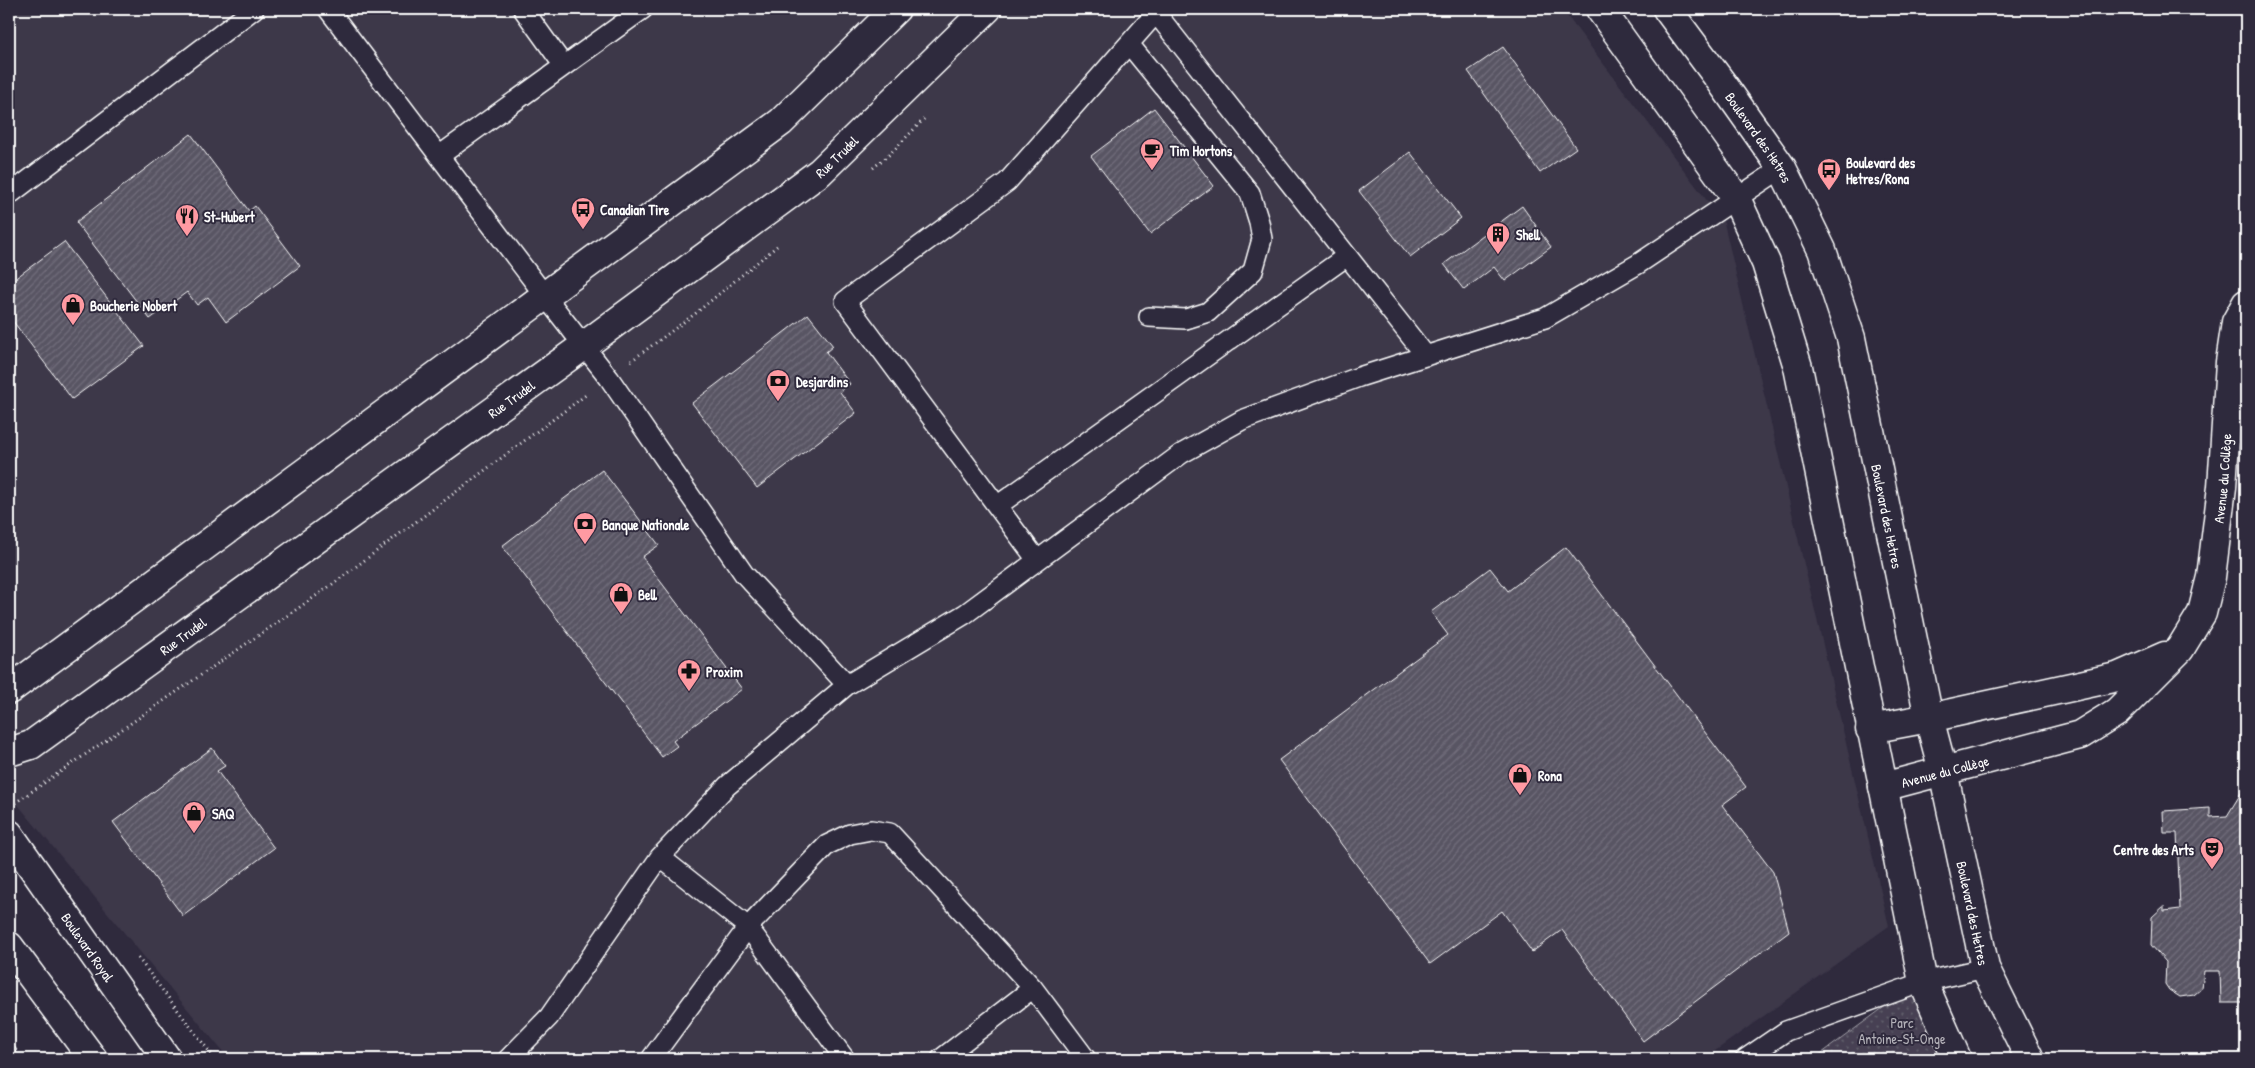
<svg xmlns="http://www.w3.org/2000/svg" width="2255" height="1068" viewBox="0 0 2255 1068" font-family="'Patrick Hand',sans-serif">
<defs>
<pattern id="park-dots" width="8" height="8" patternUnits="userSpaceOnUse" patternTransform="scale(1.25)"><rect width="8" height="8" fill="#464152"/><path d="M2 2h.1M6 6h.1" fill="none" stroke="#625e6c" stroke-width="1.8" stroke-linecap="round"/></pattern>
<pattern id="building-hatch" width="6" height="6" patternUnits="userSpaceOnUse" patternTransform="scale(1.25)"><rect width="6" height="6" fill="#595564"/><path d="M-1 1l2-2M0 6l6-6M5 7l2-2" fill="none" stroke="#726e7b"/></pattern>
</defs>
<rect width="100%" height="100%" fill="#2f2a3d"/>
<filter id="ink" filterUnits="userSpaceOnUse"><feTurbulence type="fractalNoise" baseFrequency=".02" numOctaves="2"/><feDisplacementMap in="SourceGraphic" scale="10" xChannelSelector="R" yChannelSelector="G"/><feConvolveMatrix kernelMatrix="1 2 1 2 8 2 1 2 1" color-interpolation-filters="sRGB"/></filter>
<g filter="url(#ink)">
<!-- built -->
<path fill="#3c3749" d="M9,9H1562L1724,223L1889,926L1704,1059H229L9,794Z"/>
<!-- park -->
<path fill="url(#park-dots)" stroke="#a2a0a8" d="M1910,988L1952,1059H1814Z"/>
<!-- building -->
<path fill="url(#building-hatch)" stroke="#fff" d="M1503,47L1576,148L1540,173L1468,71Z
M1154,108L1214,186L1150,234L1091,156Z
M191,134L249,211L255,206L300,266L226,322L208,297L197,305L187,292L150,319L76,222Z
M1410,152L1461,218L1410,257L1359,191Z
M1522,206L1551,247L1505,281L1494,267L1464,290L1444,264Z
M64,242L144,346L72,399L9,316V283Z
M808,314L833,346L826,352L850,384L840,392L856,413L757,488L692,403Z
M602,470L659,545L642,557L742,689L673,741L677,746L662,757L502,546Z
M1566,547L1746,787L1722,805L1773,872L1789,931L1643,1041L1562,930L1532,952L1502,911L1430,964L1279,760L1448,635L1431,612L1490,568L1508,591Z
M212,748L225,766L217,771L274,848L183,916L113,822Z
M2246,785V1003H2221L2220,971H2204L2202,988L2194,995L2180,997L2169,990L2165,984L2166,962L2151,945L2152,917L2164,906V911L2180,909L2177,833H2164L2163,811L2210,808V817L2227,816Z
M9,1040L17,1050L10,1056L12,1059H9Z"/>
<g fill="none" stroke-linecap="round" stroke-linejoin="round">
<!-- lane casing -->
<g stroke="#fff" stroke-width="22">
<path id="lane" d="M328,9L545,296L609,378L744,574L847,685
M523,9L564,66
M1129,44L1250,193L1259,222L1262,239L1253,271L1208,312L1186,319L1149,317
M439,156L643,9
M9,195L254,9
M997,506L1347,256
M1037,560L845,301L1007,182L1156,13L1426,356
M660,857L748,927L845,1059
M508,1059L549,1017L660,857L727,786L847,685L965,614L1181,454L1242,420L1359,377L1545,318L1638,264L1782,168
M651,1059L748,927L827,845L850,834L871,830L890,833L1033,988L1086,1059
M941,1059L1033,988
M1745,1059L1786,1031L1923,982L1985,968"/>
</g>
<!-- secondary casing -->
<g stroke="#fff" stroke-width="31">
<g id="secondary">
<path d="M1600,9L1736,198L1766,263L1798,367L1923,982L1957,1059"/>
<path id="s1" d="M1667,9L1722,83L1782,168L1822,250L1851,338L1929,718L1943,771L1985,968L2030,1059"/>
<path d="M9,690L781,122L896,9"/>
<path d="M1870,729L1929,718L2117,677L2165,656"/>
<path id="s2" d="M9,752L31,745L585,345L820,172L987,9"/>
<path id="s3" d="M1883,787L2080,735L2117,712L2180,649L2202,613L2211,577L2222,487L2230,362L2236,322L2246,304"/>
<path id="s4" d="M9,834L167,1059"/>
<path d="M9,946L93,1059"/>
</g>
</g>
<!-- path -->
<path stroke="#fff" stroke-width="3" stroke-dasharray="1 4" stroke-linecap="butt" d="M873,168L890,154L924,119
M631,361L696,313L777,246
M15,803L326,589L587,394
M138,958L215,1059"/>
<!-- lane -->
<use href="#lane" stroke="#2f2a3d" stroke-width="19"/>
<!-- secondary -->
<use href="#secondary" stroke="#2f2a3d" stroke-width="28"/>
</g>
</g>
<!-- icons -->
<defs>
<g id="cafe-pin" transform="scale(1.25)"><path d="M0 17L-7.5 6A9.5 9.5 0 1 1 7.5 6Z" fill="#ff9aa2" stroke="#2f2a3d"/><path d="M-5.5-4.5H6V0H3Q3 3.5 0 3.5H-2.5Q-5.5 3.5-5.5 0ZM3-3.2v2h1.7v-2ZM-6 4.5H4V6H-6Z" fill="#111"/></g>
<g id="bus-pin" transform="scale(1.25)"><path d="M0 17L-7.5 6A9.5 9.5 0 1 1 7.5 6Z" fill="#ff9aa2" stroke="#2f2a3d"/><path d="M-5-6H5V4H4V6H2V4H-2V6H-4V4H-5ZM-3.5-4V0h7V-4ZM-3.5 1.2v1.5H-2V1.2ZM2 1.2v1.5H3.5V1.2Z" fill="#111"/></g>
<g id="restaurant-pin" transform="scale(1.25)"><path d="M0 17L-7.5 6A9.5 9.5 0 1 1 7.5 6Z" fill="#ff9aa2" stroke="#2f2a3d"/><path d="M-5-6h1v4h1v-4h1v4h1v-4h1v5L-1.5 .5V6h-2V.5L-5-1ZM5-6V6H3V1.5H1.5Q1.5-4 5-6Z" fill="#111"/></g>
<g id="building-pin" transform="scale(1.25)"><path d="M0 17L-7.5 6A9.5 9.5 0 1 1 7.5 6Z" fill="#ff9aa2" stroke="#2f2a3d"/><path d="M-4-6H4V6H1V3H-1V6H-4ZM-2.5-4.3h1.7v1.8h-1.7ZM.8-4.3h1.7v1.8H.8ZM-2.5-1h1.7V.8h-1.7ZM.8-1h1.7V.8H.8Z" fill="#111"/></g>
<g id="shop-pin" transform="scale(1.25)"><path d="M0 17L-7.5 6A9.5 9.5 0 1 1 7.5 6Z" fill="#ff9aa2" stroke="#2f2a3d"/><path d="M-5-2.5h2.3a2.7 3.5 0 0 1 5.4 0H5L5.5 6h-11ZM-1.5-2.5h3a1.5 2.3 0 0 0-3 0Z" fill="#111"/></g>
<g id="bank-pin" transform="scale(1.25)"><path d="M0 17L-7.5 6A9.5 9.5 0 1 1 7.5 6Z" fill="#ff9aa2" stroke="#2f2a3d"/><path d="M-6-4H6V4H-6ZM0-2.3a2.3 2.3 0 1 0 0 4.6a2.3 2.3 0 1 0 0-4.6Z" fill="#111"/></g>
<g id="pharmacy-pin" transform="scale(1.25)"><path d="M0 17L-7.5 6A9.5 9.5 0 1 1 7.5 6Z" fill="#ff9aa2" stroke="#2f2a3d"/><path d="M-2-6h4v4h4v4h-4v4h-4v-4h-4v-4h4Z" fill="#111"/></g>
<g id="theatre-pin" transform="scale(1.25)"><path d="M0 17L-7.5 6A9.5 9.5 0 1 1 7.5 6Z" fill="#ff9aa2" stroke="#2f2a3d"/><path d="M-5-5.5Q0-4 5-5.5V0Q5 5 0 6Q-5 5-5 0ZM-3.3-2.5H-1v1.5H-3.3ZM1-2.5H3.3v1.5H1ZM-2.8 1Q0 5.5 2.8 1Z" fill="#111"/></g>
</defs>
<g fill-rule="evenodd">
<use href="#cafe-pin" x="1152" y="150"/>
<use href="#bus-pin" x="1829" y="170"/>
<use href="#bus-pin" x="583" y="209"/>
<use href="#restaurant-pin" x="187" y="216"/>
<use href="#building-pin" x="1498" y="234"/>
<use href="#shop-pin" x="73" y="305"/>
<use href="#bank-pin" x="778" y="381"/>
<use href="#bank-pin" x="585" y="524"/>
<use href="#shop-pin" x="621" y="594"/>
<use href="#pharmacy-pin" x="689" y="671"/>
<use href="#shop-pin" x="1520" y="775"/>
<use href="#shop-pin" x="194" y="813"/>
<use href="#theatre-pin" x="2212" y="849"/>
</g>
<g text-anchor="middle" dominant-baseline="central" stroke-width="4" stroke-linejoin="round" paint-order="stroke">
<!-- street labels -->
<g font-size="14" fill="#fff" stroke="#2f2a3d">
<text stroke="none"><textPath href="#s1" startOffset="158">Boulevard des Hetres</textPath></text>
<text stroke="none"><textPath href="#s2" startOffset="1021">Rue Trudel</textPath></text>
<text stroke="none"><textPath href="#s2" startOffset="615">Rue Trudel</textPath></text>
<text stroke="none"><textPath href="#s3" startOffset="515">Avenue du Collège</textPath></text>
<text stroke="none"><textPath href="#s1" startOffset="562">Boulevard des Hetres</textPath></text>
<text stroke="none"><textPath href="#s2" startOffset="210">Rue Trudel</textPath></text>
<text stroke="none"><textPath href="#s3" startOffset="64">Avenue du Collège</textPath></text>
<text stroke="none"><textPath href="#s1" startOffset="968">Boulevard des Hetres</textPath></text>
<text stroke="none"><textPath href="#s4" startOffset="138">Boulevard Royal</textPath></text>
</g>
<!-- poi labels -->
<g font-size="14" font-weight="bold" fill="#fff" stroke="#2f2a3d" text-anchor="start">
<text x="1170" y="150">Tim Hortons</text>
<text x="1846" y="162">Boulevard des<tspan x="1846" dy="16">Hetres/Rona</tspan></text>
<text x="600" y="209">Canadian Tire</text>
<text x="204" y="216">St-Hubert</text>
<text x="1516" y="234">Shell</text>
<text x="90" y="305">Boucherie Nobert</text>
<text x="796" y="381">Desjardins</text>
<text x="602" y="524">Banque Nationale</text>
<text x="638" y="594">Bell</text>
<text x="706" y="671">Proxim</text>
<text x="1538" y="775">Rona</text>
<text x="212" y="813">SAQ</text>
<text x="2194" y="849" text-anchor="end">Centre des Arts</text>
</g>
<!-- park labels -->
<g font-size="14" fill="#b5b3ba" stroke="#2f2a3d">
<text x="1902" y="1022">Parc<tspan x="1902" dy="16">Antoine-St-Onge</tspan></text>
</g>
</g>
<!-- margin -->
<rect width="2255" height="1068" fill="none" stroke="#2f2a3d" stroke-width="30"/>
<rect x="15" y="15" width="2225" height="1038" fill="none" stroke="#fff" stroke-width="2" filter="url(#ink)"/>
</svg>
